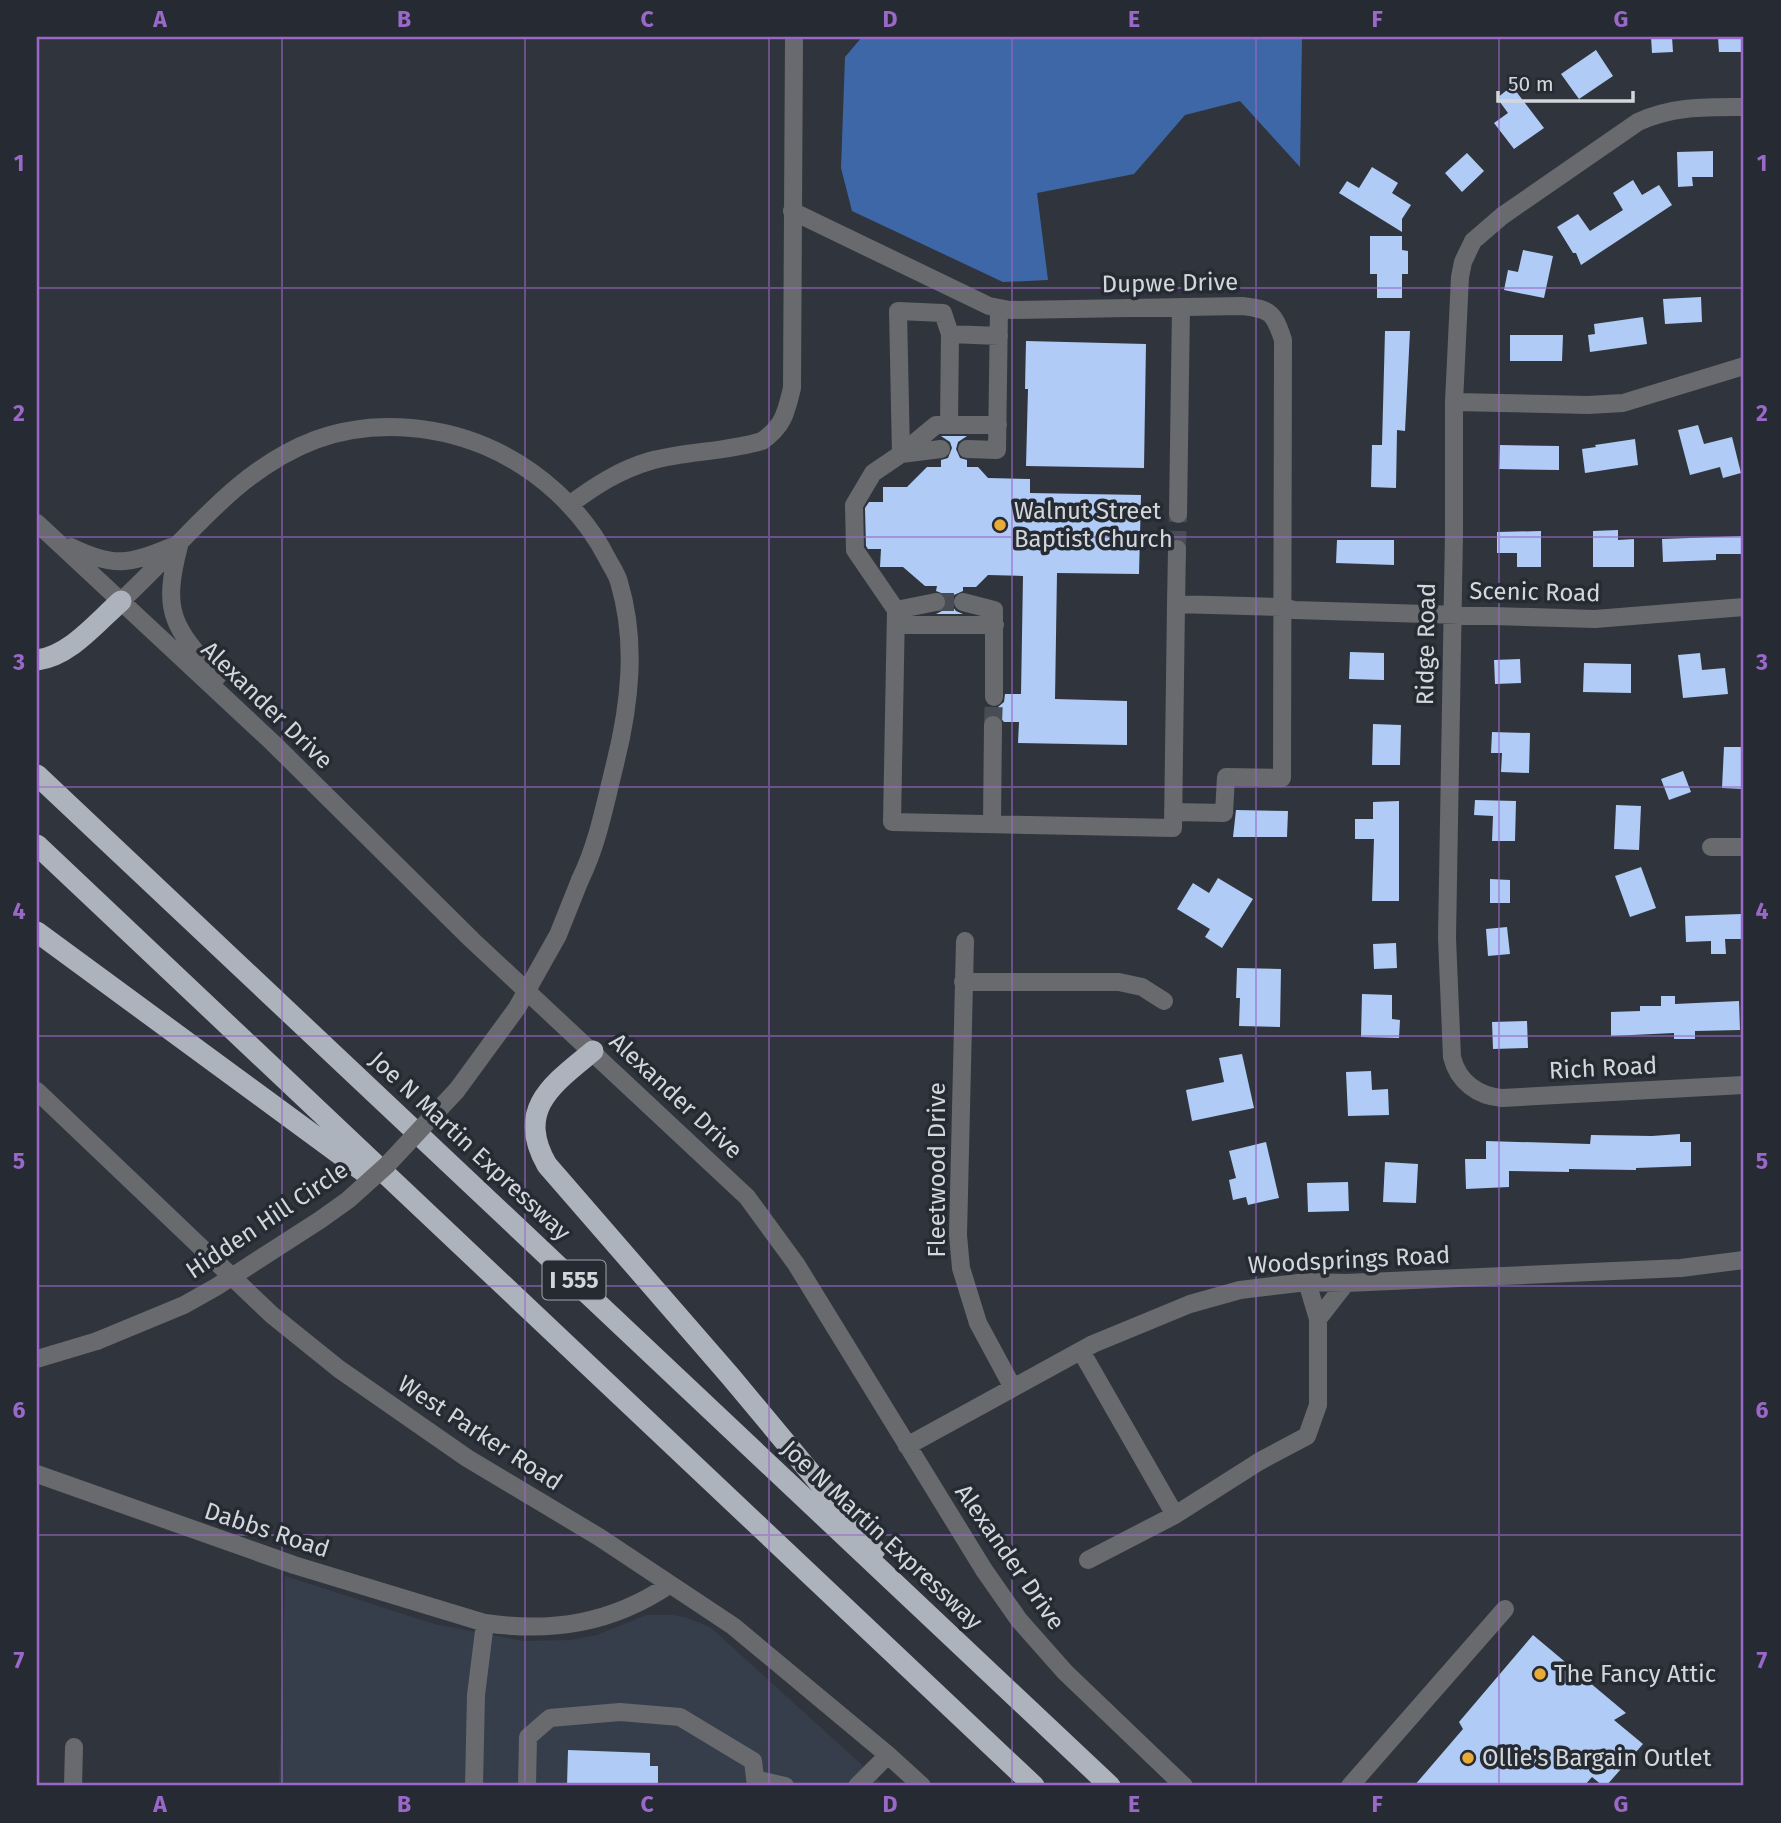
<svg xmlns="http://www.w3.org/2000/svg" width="1781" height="1823" viewBox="0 0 1781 1823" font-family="'Fira Sans',sans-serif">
<rect width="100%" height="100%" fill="#30353d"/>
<!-- built -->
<path fill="#363e4b" d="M285,1576L434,1624L523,1641L570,1640L597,1635L646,1615H673L687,1618L710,1627L885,1786H279Z"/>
<!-- forest -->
<path fill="#3e67a7" d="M862,37H1302L1300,167L1240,101L1185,115L1134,174L1037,193L1048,280L1003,282L852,211L841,168L845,57Z"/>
<!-- building -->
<path fill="#b0cbf6" d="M1651,37H1672L1673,52L1652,53Z
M1718,37H1744V52H1719Z
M1596,50L1613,76L1579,99L1561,74Z
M1512,86L1544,128L1514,149L1494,123L1508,113L1497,98Z
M1713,151V177H1692L1693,186L1678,187L1677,152Z
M1467,153L1484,171L1462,192L1445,173Z
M1372,167L1398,183L1392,193L1411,205L1402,219V232L1339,193L1347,181L1359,188Z
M1633,180L1642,195L1659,185L1672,205L1581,265L1576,253H1573L1557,227L1578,214L1590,231L1623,210L1613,193Z
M1370,236H1402V250L1408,251V274H1402V298H1377V274H1370Z
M1523,250L1553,256L1544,298L1504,290L1508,270L1518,272Z
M1701,297L1702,322L1665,324L1663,299Z
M1643,317L1647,344L1590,352L1588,335L1595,334L1594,324Z
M1385,331H1410L1405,431L1397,430L1396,488L1371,487L1372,445H1382Z
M1510,335H1563L1562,361H1510Z
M1026,341L1146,344L1144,468L1026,466L1028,389H1025Z
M1698,425L1704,444L1732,437L1741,473L1723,478L1720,467L1690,475L1678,430Z
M941,436H967L958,442L956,449L960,458L967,460V467H978L988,478L1030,479V493L1141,495L1139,574L1057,573L1055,699L1127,701V745L1018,743L1019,722H1004L998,715V707L1004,702L1005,694H1021L1023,576L988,575L976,587H963V591L954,595L952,606L956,611L963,614H936L944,610L947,600L944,594L936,591L937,586H925L903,567H880L881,549H868L866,546L865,508L869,502H883V487H907L927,467H941V460L948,458L952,448L950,442Z
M1635,439L1638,465L1585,473L1582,449L1596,447L1595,445Z
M1500,445L1559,446V470L1499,469Z
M1618,530V540L1634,539V567H1593V531Z
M1541,531V567H1517V553H1497V532Z
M1744,536V554H1716V560L1663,562L1662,539Z
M1337,540H1394V565L1336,563Z
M1350,652L1384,653V680L1349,679Z
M1700,653L1702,670L1725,668L1728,694L1683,698L1678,655Z
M1520,659L1521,683L1495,684L1494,660Z
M1584,663L1631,664V693L1583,692Z
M1373,724L1401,725L1400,765H1372Z
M1492,732L1530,733L1529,773L1501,772L1502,753H1491Z
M1724,747H1744V789L1722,788Z
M1683,771L1691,792L1669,800L1661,779Z
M1475,800L1516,801L1515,841H1492L1493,816L1474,815Z
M1399,801V901H1372L1374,839H1355V819H1373V802Z
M1616,805L1641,806L1639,850L1614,849Z
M1236,810L1288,811L1287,837H1233Z
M1641,867L1656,908L1630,917L1615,876Z
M1218,878L1253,899L1222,948L1205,937L1210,929L1177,909L1193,883L1209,893Z
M1490,879L1510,880V903H1490Z
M1741,914L1742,939H1725L1726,954H1711V941L1686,942L1685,916Z
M1507,927L1510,954L1488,956L1486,929Z
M1396,943L1397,968L1374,969L1373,944Z
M1237,968L1281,969L1280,1027L1239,1026L1240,998H1236Z
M1362,994L1392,995V1019L1400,1020L1399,1038L1361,1037Z
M1661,996H1675V1004L1739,1001L1740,1030L1695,1031V1039H1674V1033L1611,1036V1012L1640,1011V1006H1661Z
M1527,1021L1528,1048L1493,1049L1492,1022Z
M1242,1054L1254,1108L1192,1121L1186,1090L1224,1082L1219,1058Z
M1371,1071L1372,1090L1388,1089L1389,1115L1348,1116L1346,1072Z
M1680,1134V1142H1691V1166L1636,1168V1170L1569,1169V1172L1509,1171V1187L1466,1189L1465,1159H1486V1141L1590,1144L1591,1135L1652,1136Z
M1266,1142L1279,1198L1248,1205L1246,1197L1233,1200L1229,1180L1236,1178L1229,1151Z
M1385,1162L1418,1164L1416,1203L1383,1202Z
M1348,1182L1349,1211L1308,1212L1307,1183Z
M1533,1635L1626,1713L1614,1720L1643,1744L1606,1786H1603L1592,1777L1584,1786H1414L1463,1729L1459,1722Z
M568,1750L650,1753V1766H658V1786H567Z"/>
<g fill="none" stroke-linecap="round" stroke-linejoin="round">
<!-- minor-tunnel -->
<path stroke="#484d55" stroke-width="18" stroke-dasharray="18 9" stroke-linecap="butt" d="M1177,549L1178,514
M936,602H963
M993,725L994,697"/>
<!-- minor -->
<path stroke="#686a6e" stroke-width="18" d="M1744,107C1707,107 1673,106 1638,122L1502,216L1473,241L1463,262L1460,277L1454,402V532L1447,938L1452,1057C1458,1082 1478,1096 1502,1098L1744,1085
M792,211L989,306L1010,310L1242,306C1271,309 1274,313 1283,340L1282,778L1226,777L1224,813L1173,812
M1454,402L1588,405L1623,403L1744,366
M949,424L950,334
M941,449L901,454L873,473L854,505L855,550L896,610L892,822L1173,828L1176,604
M967,449L997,450L999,308
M901,454L898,311L943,313L950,334L999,336
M901,454L936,425H998
M569,505C595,486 619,470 650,461C686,451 726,452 762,441C784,426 786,412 792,388L794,37
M1178,514L1181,307
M37,523L273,743L472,940L747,1197L796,1264L984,1570L1019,1620L1065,1672L1184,1786
M179,546C161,614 174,627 217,677
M71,547C114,568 129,564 171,547
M1177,549L1176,604L1283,607L1294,610L1595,619L1744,607
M121,601C184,544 233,471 315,440C369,420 432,424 485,446C537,468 582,509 607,558C611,566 617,574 619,582C637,642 630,704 615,764C605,804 598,843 580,880
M963,602L994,610V697
M896,610L936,602
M897,625H995
M992,823L993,725
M1711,847H1744
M965,941L958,1235L961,1268L978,1323L1013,1388
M963,982H1119L1142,987L1164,1001
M37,1091L272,1315L339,1369L467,1458L599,1537L733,1626L888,1755L922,1786
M1307,1282L1318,1319
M1081,1351L1175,1515
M37,1359L97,1341
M907,1446L1093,1344L1190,1304L1240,1290L1307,1282L1346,1283L1681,1268L1744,1260
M37,1474L294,1565L485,1623C553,1633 612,1623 669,1585
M1088,1560L1175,1515L1260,1461L1307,1436L1318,1405V1319L1346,1283
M755,1779L785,1786
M73,1786L74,1747
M474,1786L476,1695L485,1623
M527,1786L528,1737L550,1718L620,1712L680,1717L753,1761L756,1786
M857,1786L888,1755
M1350,1786L1505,1609"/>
<!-- highway -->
<path stroke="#acb3bc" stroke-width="21" d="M37,660C70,656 97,622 121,601
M37,775L1110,1786
M37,845L1034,1786
M37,932L368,1175
M593,1051C553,1084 515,1109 547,1165L731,1377L875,1550"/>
<!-- minor-bridge -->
<path stroke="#686a6e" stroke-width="18" d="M97,1341L184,1305L216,1287L320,1220L348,1200L387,1165L457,1090L517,1008L558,935L580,880"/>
</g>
<!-- grid -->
<path fill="none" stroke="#9a68c9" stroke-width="2" stroke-opacity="0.55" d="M282,37V1786M525,37V1786M769,37V1786M1012,37V1786M1256,37V1786M1499,37V1786M37,288H1744M37,537H1744M37,787H1744M37,1036H1744M37,1286H1744M37,1535H1744"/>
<!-- markers -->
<g fill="#e8ab37" stroke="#262b33" stroke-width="2.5">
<circle cx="1000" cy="525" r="7"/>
<circle cx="1540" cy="1674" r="7"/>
<circle cx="1468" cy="1758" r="7"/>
</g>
<g text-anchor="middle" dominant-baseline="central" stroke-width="7" stroke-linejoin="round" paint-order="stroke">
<!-- shield labels -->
<rect fill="#262b33" stroke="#9fa3a9" stroke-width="2" x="542.5" y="1260.5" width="63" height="39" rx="5"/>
<g font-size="23" font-weight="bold" fill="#d3d7dc">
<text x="574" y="1280">I 555</text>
</g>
<!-- street labels -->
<g font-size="24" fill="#d3d7dc" stroke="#262b33">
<text transform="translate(1170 283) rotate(-1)">Dupwe Drive</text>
<text transform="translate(1535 592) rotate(1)">Scenic Road</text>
<text transform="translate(1426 644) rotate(-89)">Ridge Road</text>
<text transform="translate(267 705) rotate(44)">Alexander Drive</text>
<text transform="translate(1603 1068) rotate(-3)">Rich Road</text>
<text transform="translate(676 1096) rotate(43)">Alexander Drive</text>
<text transform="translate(470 1146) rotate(43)">Joe N Martin Expressway</text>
<text transform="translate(937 1170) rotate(-90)">Fleetwood Drive</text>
<text transform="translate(267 1220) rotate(-34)">Hidden Hill Circle</text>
<text transform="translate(1349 1260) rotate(-3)">Woodsprings Road</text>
<text transform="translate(480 1433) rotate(33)">West Parker Road</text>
<text transform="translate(267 1530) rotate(18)">Dabbs Road</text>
<text transform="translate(882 1535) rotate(43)">Joe N Martin Expressway</text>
<text transform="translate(1010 1557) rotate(55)">Alexander Drive</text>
</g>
<!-- poi labels -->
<g font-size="24" fill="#d3d7dc" stroke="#262b33" text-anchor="start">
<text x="1014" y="511">Walnut Street<tspan x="1014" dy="28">Baptist Church</tspan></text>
<text x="1554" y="1674">The Fancy Attic</text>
<text x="1482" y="1758">Ollie's Bargain Outlet</text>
</g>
</g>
<!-- border -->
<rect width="1781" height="1823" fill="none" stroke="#262b33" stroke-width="77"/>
<!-- scale -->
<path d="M1498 91v10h135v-10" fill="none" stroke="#d3d7dc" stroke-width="3.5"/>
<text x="1508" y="91" font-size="21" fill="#d3d7dc" stroke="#262b33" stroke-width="5" paint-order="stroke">50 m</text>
<rect x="38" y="38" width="1704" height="1746" fill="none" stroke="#9a68c9" stroke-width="2.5"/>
<g font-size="23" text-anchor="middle" font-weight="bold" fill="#9a68c9">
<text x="160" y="27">A</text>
<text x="404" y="27">B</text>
<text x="647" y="27">C</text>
<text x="890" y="27">D</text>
<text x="1134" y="27">E</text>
<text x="1377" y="27">F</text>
<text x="1621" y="27">G</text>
<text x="19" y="171">1</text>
<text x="1762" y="171">1</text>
<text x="19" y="421">2</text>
<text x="1762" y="421">2</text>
<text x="19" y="670">3</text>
<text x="1762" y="670">3</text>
<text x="19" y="919">4</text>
<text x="1762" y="919">4</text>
<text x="19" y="1169">5</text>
<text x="1762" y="1169">5</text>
<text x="19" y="1418">6</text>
<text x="1762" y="1418">6</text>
<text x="19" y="1668">7</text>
<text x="1762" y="1668">7</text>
<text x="160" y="1812">A</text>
<text x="404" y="1812">B</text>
<text x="647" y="1812">C</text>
<text x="890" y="1812">D</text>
<text x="1134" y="1812">E</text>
<text x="1377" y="1812">F</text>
<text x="1621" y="1812">G</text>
</g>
</svg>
